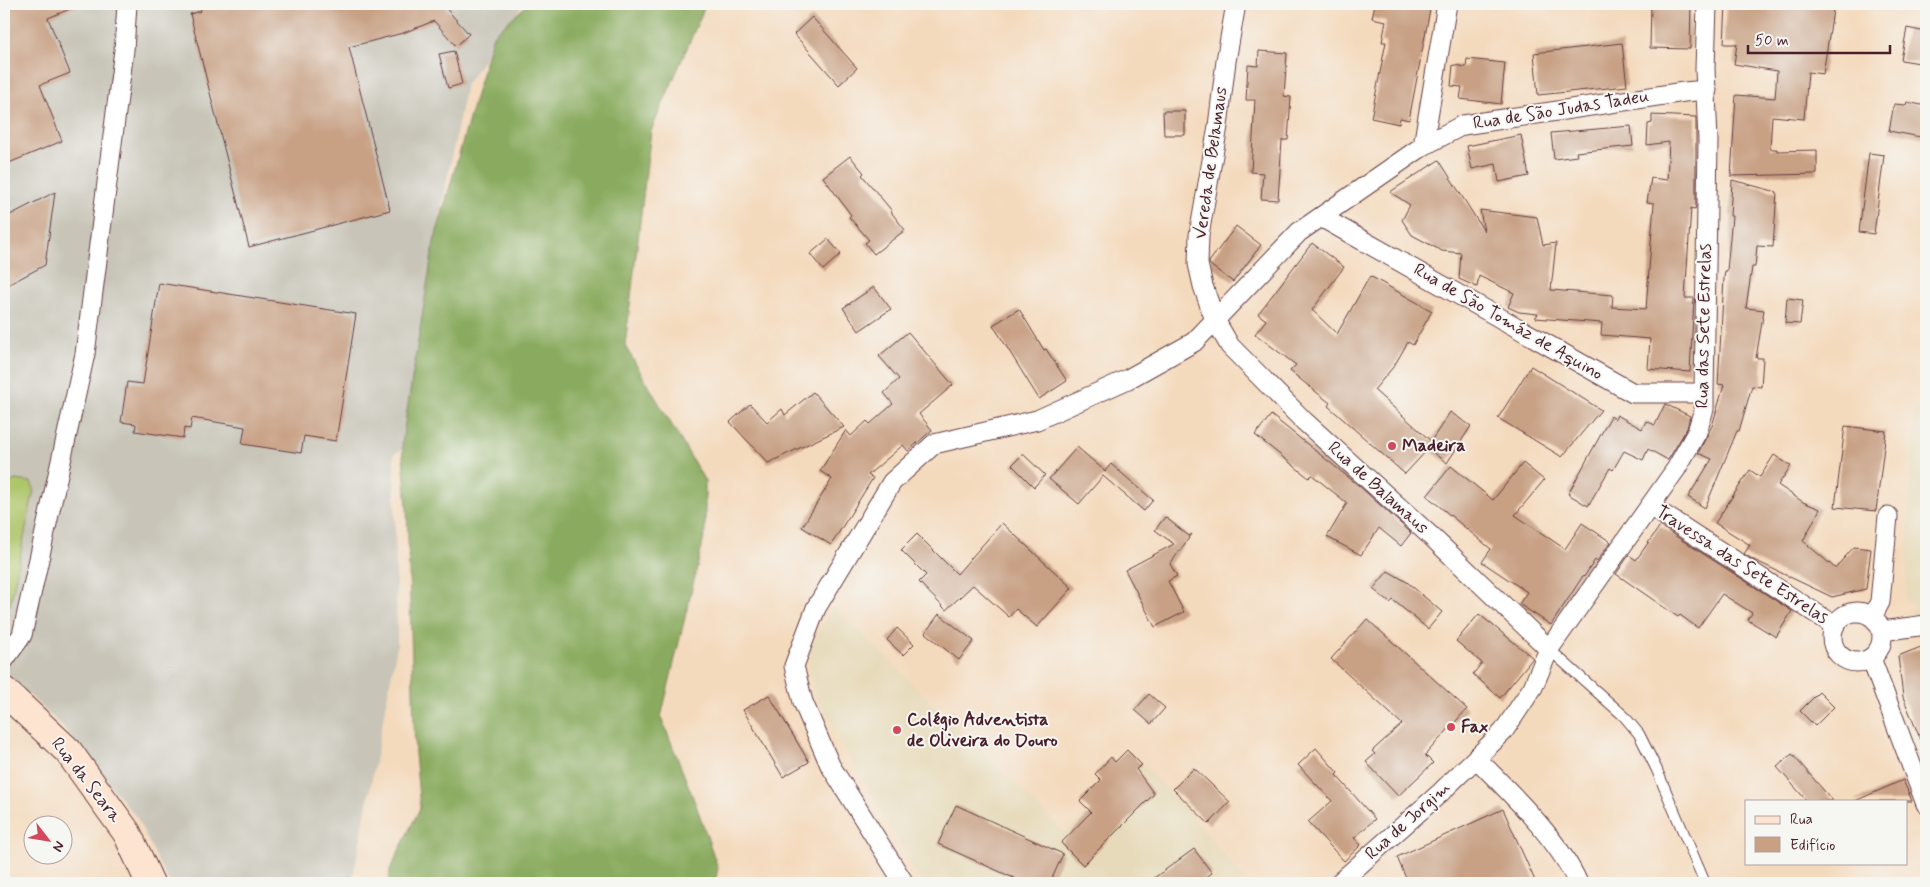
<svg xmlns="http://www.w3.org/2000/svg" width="1930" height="887" viewBox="0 0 1930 887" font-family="Mynerve,sans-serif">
<rect width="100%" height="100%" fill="#f6f6f2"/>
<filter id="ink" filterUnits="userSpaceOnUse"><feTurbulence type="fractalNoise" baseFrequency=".02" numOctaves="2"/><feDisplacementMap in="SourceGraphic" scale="10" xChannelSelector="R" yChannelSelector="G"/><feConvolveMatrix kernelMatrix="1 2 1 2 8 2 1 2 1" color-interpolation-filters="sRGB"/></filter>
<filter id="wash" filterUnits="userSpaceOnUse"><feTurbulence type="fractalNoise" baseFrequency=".0096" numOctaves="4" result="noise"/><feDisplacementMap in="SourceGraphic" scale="20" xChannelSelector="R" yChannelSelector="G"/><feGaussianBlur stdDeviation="1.12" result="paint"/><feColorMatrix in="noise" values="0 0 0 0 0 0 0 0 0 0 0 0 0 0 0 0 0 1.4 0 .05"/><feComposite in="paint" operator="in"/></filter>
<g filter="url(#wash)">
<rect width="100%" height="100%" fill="#f4dabd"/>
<!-- built -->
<path fill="#e7daba" d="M1915,408L1926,409V620L1912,622V604L1905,603Z
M834,607L1065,833L1141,763L1186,809L1248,883H922L816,697L809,676L810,650L821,625Z"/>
<!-- industrial -->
<path fill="#c8c4b8" d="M4,4H523L466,84L430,265L489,371L475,410L394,454L397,646L352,883H171L167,879L137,818L63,727L4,671Z"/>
<!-- green -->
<path fill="#aec66b" stroke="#7c724b" d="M15,480L31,482L34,489L10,605L4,613V487Z"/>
<!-- forest -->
<path fill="#8aab5f" stroke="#6a6545" d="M528,4H706L651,131L625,346L705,481V534L661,717L696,805L718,868L715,883H389L390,869L420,808L415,754L407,509L402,442L434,242L493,35Z"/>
<g id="blocks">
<!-- building -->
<path fill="#c8a084" d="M4,4H82L48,18L70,73L40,85L62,141L4,165Z
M199,4H442L469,34L456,46L434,21L403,33L349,47L390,210L249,247L190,14L201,11Z
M1375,4H1431L1409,120L1400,118L1399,124L1371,118L1386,42H1382L1386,21L1372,18Z
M1651,4H1691L1690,49L1650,48Z
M1726,4H1834L1823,74L1808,72L1804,119L1772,116L1770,149H1777V151L1817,150V174L1731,176L1736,95L1775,98L1777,71L1734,64L1737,44H1724Z
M812,17L857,68L839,85L794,34Z
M1907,28L1926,32V64L1901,60Z
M1622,43L1627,86L1538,95L1534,53Z
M454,51L462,84L448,88L439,54Z
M1259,51L1287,53L1284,96L1291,97L1288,140H1282L1278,200L1261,199L1263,173L1251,172L1255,100H1246L1248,65L1258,66Z
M1467,59L1505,63L1501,104L1460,99L1462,87L1451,86L1453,65L1466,67Z
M1907,102L1926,106V138L1889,131L1894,104L1906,105Z
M1163,111H1185V135H1164Z
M1652,115L1696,117V206L1695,209L1691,208L1685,298H1694L1690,372L1648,369L1650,339L1601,335L1602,323L1535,318L1538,314L1519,312L1508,307L1514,293L1479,276L1477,287L1459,279L1461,253L1442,251L1412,235L1402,220L1410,205L1390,192L1439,160L1484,231L1480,210L1537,217L1543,245L1556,243L1551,290L1613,295L1612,307L1646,309L1654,203L1647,202L1651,178L1667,180L1669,142L1647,145L1648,124L1652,123Z
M1631,126L1633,146L1576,152L1577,156L1554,159L1551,133Z
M1521,135L1529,176L1499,182L1496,164L1472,169L1467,146Z
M1869,153L1884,155L1874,234L1859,232Z
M850,156L864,173L862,175L892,211L891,212L905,230L874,254L865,243L869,240L849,217L851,215L823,177Z
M1732,180L1777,192L1773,247L1757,246L1755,267H1752L1746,308L1764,310L1756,358H1763L1761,387L1752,386L1739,431H1737L1705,508L1688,497L1712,459L1698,453L1712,426L1724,385L1718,384L1724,278L1725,271H1727L1732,216H1730Z
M55,192L45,265L4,287V218Z
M1236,226L1261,245L1233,282L1210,265L1209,262Z
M828,239L841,254L823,270L810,254Z
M1312,243L1344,267L1312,310L1337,334L1370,276L1432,311L1413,345L1408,342L1394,366L1374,390L1431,441L1450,412L1471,426L1447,463L1428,449L1405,474L1328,406L1330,403L1290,371L1296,365L1255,334L1266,320L1258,314Z
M159,283L356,314L336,441L304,436L301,453L242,444L245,427L192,418L190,429L184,428L183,438L135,431L136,424L121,422L127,382L143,384Z
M874,287L891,309L859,331L843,308Z
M1787,298L1803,300L1800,324L1785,323Z
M1019,309L1044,350L1046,349L1067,381L1039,399L993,325Z
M908,332L953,385L919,414L932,430L908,451L903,445L868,475L873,478L831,545L802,527L832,479L820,471L846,430L851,436L867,421L870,424L893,404L884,393L899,379L879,356Z
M1531,366L1601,410L1562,457L1498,418Z
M813,392L844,427L768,463L730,422L750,404L767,422L782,409L785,415Z
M1665,404L1690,416L1687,428L1668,460L1648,449L1643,460L1624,451L1613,470L1610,468L1588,506L1568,494L1611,416L1615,419L1617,415L1642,429L1646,421L1655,425Z
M1271,415L1358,485L1411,533L1401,546L1379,528L1361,555L1327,537L1347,503L1312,475L1309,478L1255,435Z
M1845,426L1886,431L1876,511L1835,507Z
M1077,447L1105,471L1111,464L1153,500L1144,511L1103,476L1079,504L1049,479Z
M1023,454L1045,475L1034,487L1012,465Z
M1774,455L1791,466L1778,485L1803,502L1820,509L1803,541L1835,568L1854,547L1871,549L1866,589L1832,597L1754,560L1744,554L1750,545L1715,523L1750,470L1760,477Z
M1523,463L1544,480L1515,515L1565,549L1582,523L1611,542L1597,561L1595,560L1584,577L1583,576L1551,625L1519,604L1527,592L1482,562L1491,549L1427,496L1451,466L1493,500Z
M1165,517L1189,536L1192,534L1170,564L1177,576L1168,581L1184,612L1155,627L1125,570L1174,544L1155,530Z
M1002,523L1072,588L1037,627L1016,609L1009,617L973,585L946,610L919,582L926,575L901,550L917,534L957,574Z
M1660,526L1792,611L1776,637L1748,620L1752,613L1722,594L1698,628L1680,615L1678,617L1616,574L1629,555L1636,560Z
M1388,571L1407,582L1442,612L1428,629L1393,600L1390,603L1373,589Z
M939,614L974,641L959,660L925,633Z
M1479,614L1533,658L1500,698L1473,674L1482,663L1456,641Z
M1367,619L1467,709L1425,755L1433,763L1398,796L1366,762L1375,754L1372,751L1402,724L1331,659Z
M897,628L914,644L903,655L887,640Z
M1926,645V753L1903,697L1898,656Z
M1819,692L1834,707L1815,726L1800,711Z
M1149,694L1165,708L1151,724L1135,710Z
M769,695L809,762L783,777L743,710Z
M1316,748L1338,773L1336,775L1375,819L1354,838L1361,845L1344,861L1308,822L1332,801L1298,765Z
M1127,750L1142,765L1136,769L1154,794L1083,865L1061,843L1091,812L1080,801L1101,780L1095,774L1111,757L1115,762Z
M1792,754L1833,801H1807L1777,767Z
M1194,768L1230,802L1209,824L1173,789Z
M1903,780L1912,801H1855Z
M956,805L1063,854L1050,883H1025L938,844Z
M1503,809L1536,883H1408L1397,857Z
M1194,849L1212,873L1197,883H1147Z"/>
</g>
</g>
<g filter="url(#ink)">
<use href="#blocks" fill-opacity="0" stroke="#643b41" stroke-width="1"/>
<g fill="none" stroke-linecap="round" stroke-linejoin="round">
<!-- lane casing -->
<g stroke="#643b41" stroke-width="12">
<path id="lane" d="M1549,649L1624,716L1639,734L1656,768L1705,883"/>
</g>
<!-- street casing -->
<g stroke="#643b41" stroke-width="21">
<path id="street" d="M1236,4L1226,61L1218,126L1199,235L1198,264L1203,286L1215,320L1230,346L1304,421L1433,538L1549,649
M1423,146L1447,4
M1321,217L1633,393H1704
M1650,506L1834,625
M1832 637a25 25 0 1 1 50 0a25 25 0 1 1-50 0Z
M1872,617L1880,602L1888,516
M1882,631L1926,625
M1871,658L1926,804
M4,660L22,635L85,354L124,50L127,4
M1476,758C1511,794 1558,838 1578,883
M904,883L830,765L803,702L794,666L816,608L892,482L934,444L1037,420L1128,379L1194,342L1299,232L1423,146L1463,125L1684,92L1707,90
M1339,883L1440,793L1503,732L1533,687L1549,649L1676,469L1697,432L1704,409V393L1708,141L1705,69L1707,4"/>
</g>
<!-- secondary casing -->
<g stroke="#643b41" stroke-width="30">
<path id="secondary" d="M4,691L68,751L127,833L150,883"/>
</g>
<!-- lane -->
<use href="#lane" stroke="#fff" stroke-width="10"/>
<!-- street -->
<use href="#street" stroke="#fff" stroke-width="19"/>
<!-- secondary -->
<use href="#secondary" stroke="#fde4d0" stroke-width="28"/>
</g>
</g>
<!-- markers -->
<g fill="#d1495b" stroke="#f6f6f2" stroke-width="2">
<circle cx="1392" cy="446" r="5"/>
<circle cx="1451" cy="727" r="5"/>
<circle cx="897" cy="730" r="5"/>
</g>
<g text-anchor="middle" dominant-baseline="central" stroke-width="4" stroke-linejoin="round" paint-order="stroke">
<!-- street labels -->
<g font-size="18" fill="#4a1f2b" stroke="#f6f6f2">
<text transform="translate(1561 110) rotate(-9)">Rua de São Judas Tadeu</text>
<text transform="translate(1211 163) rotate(-82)">Vereda de Belamaus</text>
<text transform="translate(1508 322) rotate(30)">Rua de São Tomáz de Aquino</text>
<text transform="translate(1704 326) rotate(-89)">Rua das Sete Estrelas</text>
<text transform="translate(1378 488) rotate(42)">Rua de Balamaus</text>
<text transform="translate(1742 565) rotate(33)">Travessa das Sete Estrelas</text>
<text transform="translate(86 780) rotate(52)">Rua da Seara</text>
<text transform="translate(1408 821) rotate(-42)">Rua de Jorgim</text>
</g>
<!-- poi labels -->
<g font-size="18" font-weight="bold" fill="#4a1f2b" stroke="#f6f6f2" text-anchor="start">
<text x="1402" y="446">Madeira</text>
<text x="907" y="720">Colégio Adventista<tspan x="907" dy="21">de Oliveira do Douro</tspan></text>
<text x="1461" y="727">Fax</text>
</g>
</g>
<!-- margin -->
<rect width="1930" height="887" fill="none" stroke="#f6f6f2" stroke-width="20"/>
<!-- legend -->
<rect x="1745" y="800" width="162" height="65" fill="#f6f6f2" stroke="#b1a0a2"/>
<rect x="1755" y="816" width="25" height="8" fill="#fde4d0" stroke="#b1a0a2"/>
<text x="1790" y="824" font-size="15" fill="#4a1f2b">Rua</text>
<rect x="1755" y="837" width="25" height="15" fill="#c8a084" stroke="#b1a0a2"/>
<text x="1790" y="850" font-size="15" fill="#4a1f2b">Edifício</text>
<!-- north arrow -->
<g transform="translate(48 840) rotate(121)"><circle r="24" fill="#f6f6f2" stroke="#b1a0a2"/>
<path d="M0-4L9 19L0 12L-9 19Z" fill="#d1495b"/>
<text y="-8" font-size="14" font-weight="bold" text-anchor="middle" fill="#4a1f2b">N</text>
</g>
<!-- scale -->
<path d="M1748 45v8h142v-8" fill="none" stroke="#4a1f2b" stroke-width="2.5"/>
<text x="1755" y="45" font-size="15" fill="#4a1f2b" stroke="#f6f6f2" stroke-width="4" paint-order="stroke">50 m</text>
</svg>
